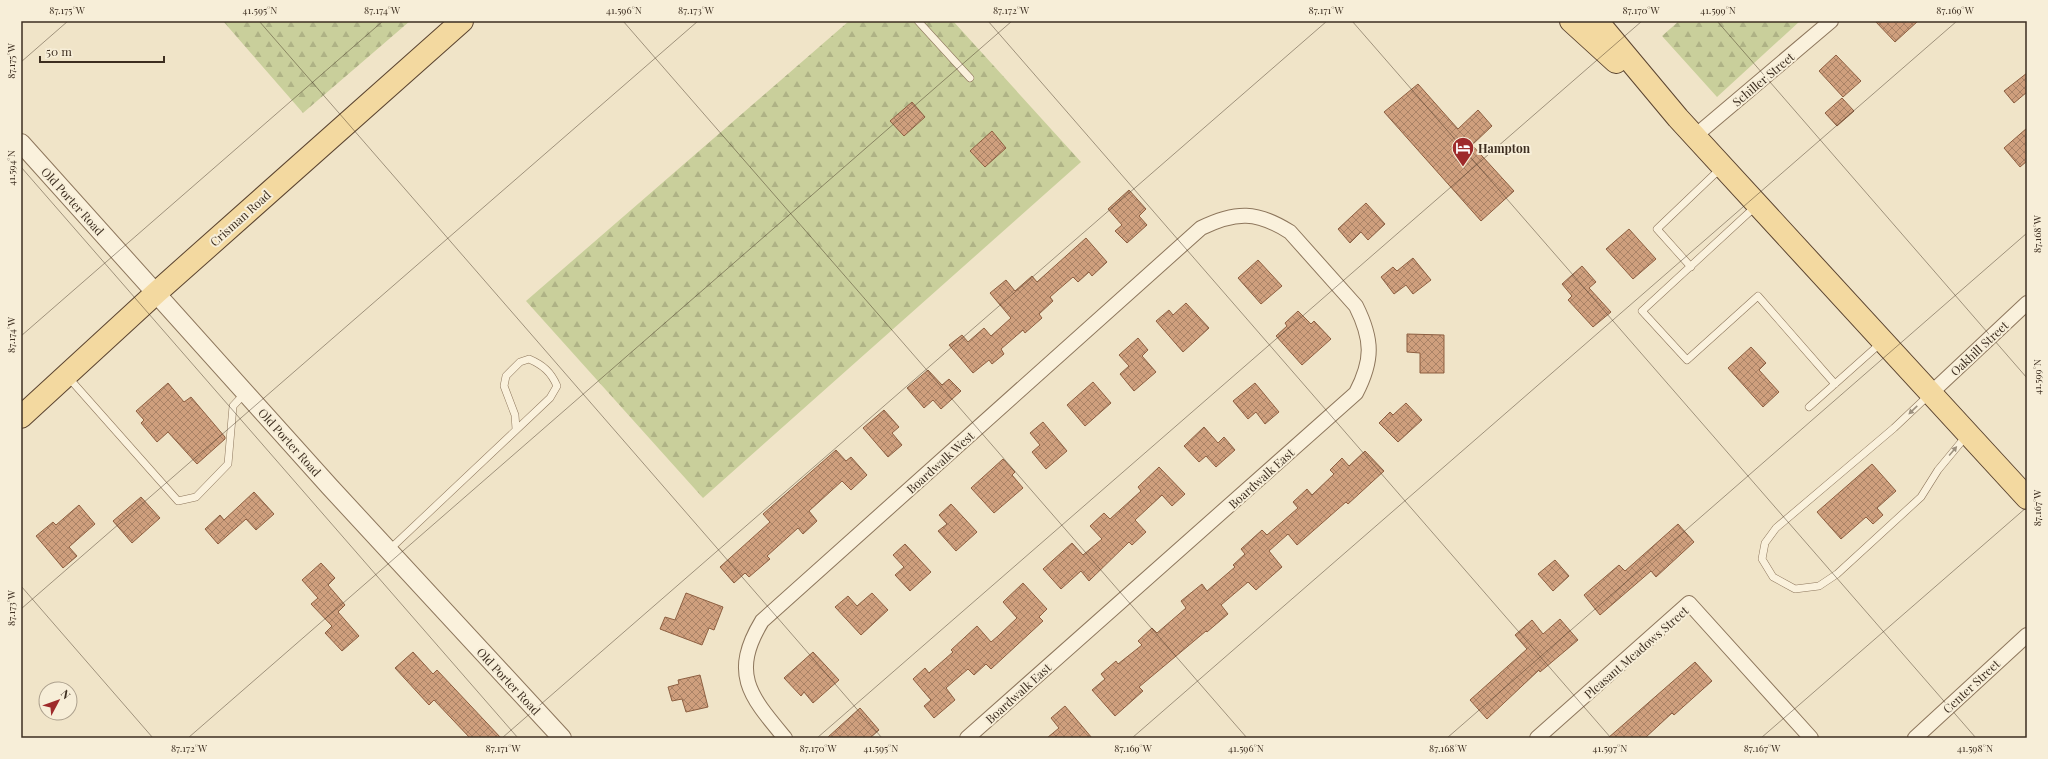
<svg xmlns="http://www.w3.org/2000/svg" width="2048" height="759" viewBox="0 0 2048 759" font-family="'Playfair Display',serif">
<defs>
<pattern id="forest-firs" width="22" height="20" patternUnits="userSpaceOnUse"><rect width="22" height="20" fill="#c9cf9b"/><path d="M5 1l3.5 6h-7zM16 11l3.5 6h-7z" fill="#aeb285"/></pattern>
<pattern id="building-cross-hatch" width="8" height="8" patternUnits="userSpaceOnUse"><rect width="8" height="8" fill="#cf9f7d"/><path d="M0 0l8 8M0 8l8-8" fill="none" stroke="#a98266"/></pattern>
</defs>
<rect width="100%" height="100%" fill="#f0e4c8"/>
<!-- forest -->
<path fill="url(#forest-firs)" d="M223,21H410L303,113Z
M849,21H953L1081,162L703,498L526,301Z
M1679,21H1800L1717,97L1662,36Z"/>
<!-- building -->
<path fill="url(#building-cross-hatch)" stroke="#8d5f41" d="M1875,21H1918L1895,42Z
M1836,55L1861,81L1843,97L1819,71Z
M2027,73V92L2014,103L2004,91Z
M1418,84L1458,129L1478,110L1492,126L1472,145L1514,191L1481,221L1384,112Z
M1842,98L1854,111L1837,126L1825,113Z
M912,102L925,117L904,136L890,121Z
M2027,128V161L2020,167L2004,148Z
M992,131L1006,148L985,167L970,151Z
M1129,190L1146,209L1139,216L1147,225L1127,243L1115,231L1122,225L1108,209Z
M1366,203L1385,224L1368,240L1361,232L1350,243L1338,229Z
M1629,229L1656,259L1633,279L1606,249Z
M1086,238L1107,262L1092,276L1089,272L1078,282L1073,277L1050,297L1053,301L1039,314L1042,318L1025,333L1023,330L1001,349L1004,354L992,364L989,360L973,373L949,345L962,335L968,342L984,328L991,336L1011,318L990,293L1006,280L1015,291L1032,276L1037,282Z
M1413,258L1431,280L1413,294L1406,285L1394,294L1381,277L1393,267L1397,271Z
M1258,260L1282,286L1261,304L1238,278Z
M1582,266L1596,282L1589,288L1611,312L1593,327L1568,300L1572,296L1562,284Z
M1186,303L1209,328L1183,352L1156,321L1169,310L1173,315Z
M1298,311L1311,324L1314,321L1331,339L1302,365L1276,336L1287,326L1285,323Z
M1407,334L1444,335V373H1420V353L1407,352Z
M1138,338L1148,350L1142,356L1156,372L1134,391L1120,374L1129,366L1119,355Z
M1751,347L1766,363L1759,370L1779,392L1763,407L1728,368Z
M928,370L942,385L949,379L961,391L941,409L933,400L924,408L907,388Z
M1093,382L1111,403L1085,426L1067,405Z
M168,383L184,402L191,397L225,437V439L197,464L168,432L157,442L141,423L144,420L136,411Z
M1255,383L1279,412L1265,424L1256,412L1248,419L1233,401Z
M1406,403L1422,420L1398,442L1379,423L1390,412L1393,415Z
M884,410L899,427L892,433L902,445L888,457L863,428Z
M1043,422L1067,451L1046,469L1032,452L1040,445L1030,433Z
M1204,427L1218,443L1224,437L1235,450L1216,467L1206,456L1199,462L1184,446Z
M836,450L846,461L851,457L867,475L851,490L842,481L809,511L817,521L803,534L798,528L767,556L770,559L749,577L745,573L734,583L720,567L770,522L763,514Z
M1365,451L1384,471L1348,504L1346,502L1297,545L1288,534L1269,551L1282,567L1256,590L1248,582L1221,605L1228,614L1207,632L1206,631L1139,687L1143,691L1115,716L1092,690L1105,679L1101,674L1116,661L1118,664L1142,645L1138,641L1152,628L1157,633L1186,608L1181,601L1202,584L1207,591L1235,567L1233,565L1245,554L1241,549L1262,530L1267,535L1298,508L1293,502L1307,489L1312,495L1334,474L1330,470L1342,458L1349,466Z
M1003,459L1015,472L1012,475L1023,488L994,513L971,488Z
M1872,464L1896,491L1877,508L1883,515L1873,524L1866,517L1841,539L1817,512Z
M1159,467L1185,494L1172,506L1162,495L1135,520L1146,532L1132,545L1129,542L1089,581L1081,571L1061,589L1043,569L1072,543L1083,555L1102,539L1090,526L1104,513L1110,519L1141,491L1138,487Z
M254,492L274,514L256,530L246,519L218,544L205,529L220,515L224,520Z
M141,497L160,518L132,543L113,521Z
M951,504L977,532L956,551L938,531L947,524L939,515Z
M79,505L95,524L69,547L77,556L63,568L36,536L53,522L56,525Z
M1678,524L1694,542L1656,577L1651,571L1600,615L1584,595L1619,565L1625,571Z
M905,544L931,572L910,591L895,575L904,567L893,555Z
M1555,560L1569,576L1553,591L1538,574Z
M321,563L335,578L328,585L345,605L338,612L359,636L342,651L325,633L332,626L311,604L318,598L302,580Z
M1023,583L1047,609L1039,617L1043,621L991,669L986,664L974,675L968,669L946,688L955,700L934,718L924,706L931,700L913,679L925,668L929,673L953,652L951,650L977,626L991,642L998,636L1017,618L1003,602Z
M686,593L723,607L714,630L709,628L702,645L660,629L665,617L675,620Z
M872,593L888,610L861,635L835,607L848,596L857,606Z
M1560,619L1578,640L1540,672L1539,670L1487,719L1470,700L1527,649L1515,635L1532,620L1543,634Z
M413,652L433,674L437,670L501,738H470L434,700L429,705L395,668Z
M813,652L839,680L813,703L804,692L801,696L784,678Z
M1695,662L1712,681L1674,715L1672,713L1645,738H1608Z
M700,675L708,707L686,712L682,699L672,701L668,687L679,684L678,680Z
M1065,706L1092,738H1047L1059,728L1051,718Z
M860,708L879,730L870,738H827Z"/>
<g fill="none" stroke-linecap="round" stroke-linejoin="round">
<!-- service casing -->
<g stroke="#8d765c" stroke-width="8">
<path id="service" d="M918,21L970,78
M1756,206L1642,311L1687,360L1758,296L1835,384
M1691,267L1657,229L1721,168
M68,377L178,501L196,497L228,464L233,406L246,392
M1930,394L1894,428L1776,528L1765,543L1762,559L1773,577L1795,589L1819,586L1837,574L1921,497L1938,470L1967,435
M1809,407L1882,342
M389,550L550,398L557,386C551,372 543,365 529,359L520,362L506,376L504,386L515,415L516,429"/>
</g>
<!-- minor casing -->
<g stroke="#8d765c" stroke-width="16">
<path id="minor" d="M1695,136L1831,21
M1931,393L2027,303
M785,738C750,696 730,674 762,621L1201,228C1236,211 1257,211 1290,232L1356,306C1373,340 1373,360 1356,393L967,738
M1537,738L1689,603L1811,738
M1915,738L2027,635"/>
</g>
<!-- tertiary casing -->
<g stroke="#8d765c" stroke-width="20">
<path id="tertiary" d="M21,143L330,487L562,738"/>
</g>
<!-- primary casing -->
<g stroke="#5b4430" stroke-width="24">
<path id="primary" d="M1571,21L1616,62
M1597,21L1678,118L2027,498
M21,417L156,293L462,21"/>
</g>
<!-- service -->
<use href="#service" stroke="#faf1dc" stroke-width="7"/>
<!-- minor -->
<use href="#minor" stroke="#faf1dc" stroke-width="14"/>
<!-- tertiary -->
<use href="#tertiary" stroke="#faf1dc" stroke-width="18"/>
<!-- primary -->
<use href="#primary" stroke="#f3d9a0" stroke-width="22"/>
</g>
<!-- one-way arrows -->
<defs><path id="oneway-solid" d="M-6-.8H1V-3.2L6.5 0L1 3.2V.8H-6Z"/></defs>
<g fill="#9c907e">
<use href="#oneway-solid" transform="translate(1913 410) rotate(136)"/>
<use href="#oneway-solid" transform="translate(1953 451) rotate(-50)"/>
</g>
<!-- ticks -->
<path fill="none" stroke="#3d2e20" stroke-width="1" stroke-opacity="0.45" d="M259,21L882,738M623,21L1247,738M988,21L1611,738M1352,21L1976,738M1717,21L2027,378M21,62L68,21M21,167L518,738M21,336L383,21M21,586L153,738M21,609L698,21M188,738L1012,21M502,738L1327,21M817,738L1642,21M1132,738L1957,21M1447,738L2027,233M1761,738L2027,507"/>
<!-- icons -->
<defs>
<g id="hotel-pin" transform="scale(1.15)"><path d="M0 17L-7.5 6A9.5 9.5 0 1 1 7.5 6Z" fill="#9e2a2b" stroke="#f7eed8"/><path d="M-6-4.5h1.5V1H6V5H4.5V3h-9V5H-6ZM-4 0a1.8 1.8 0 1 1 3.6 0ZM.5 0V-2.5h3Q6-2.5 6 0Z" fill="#fff"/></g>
</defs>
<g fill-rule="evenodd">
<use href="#hotel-pin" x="1463" y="148"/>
</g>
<g text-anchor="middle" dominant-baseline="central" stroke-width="4" stroke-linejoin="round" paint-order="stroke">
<!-- street labels -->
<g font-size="12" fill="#3d2e20" stroke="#f7eed8">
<text transform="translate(1763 79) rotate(-40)">Schiller Street</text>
<text transform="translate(73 201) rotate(48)">Old Porter Road</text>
<text transform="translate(240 218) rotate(-42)">Crisman Road</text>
<text transform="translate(1979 348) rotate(-43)">Oakhill Street</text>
<text transform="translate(290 442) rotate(48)">Old Porter Road</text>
<text transform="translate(940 462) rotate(-42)">Boardwalk West</text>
<text transform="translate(1261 478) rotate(-42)">Boardwalk East</text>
<text transform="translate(1636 652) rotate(-41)">Pleasant Meadows Street</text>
<text transform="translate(509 681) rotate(47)">Old Porter Road</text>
<text transform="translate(1971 686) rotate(-43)">Center Street</text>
<text transform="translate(1018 693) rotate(-42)">Boardwalk East</text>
</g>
<!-- poi labels -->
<g font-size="12" font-weight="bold" fill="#3d2e20" stroke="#f7eed8" text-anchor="start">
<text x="1478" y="148">Hampton</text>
</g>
</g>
<!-- border -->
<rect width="2048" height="759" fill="none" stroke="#f7eed8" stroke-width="44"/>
<!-- north arrow -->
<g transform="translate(58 701) rotate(49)"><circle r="19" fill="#f7eed8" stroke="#ada18e"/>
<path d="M0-3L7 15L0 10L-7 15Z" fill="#9e2a2b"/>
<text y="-6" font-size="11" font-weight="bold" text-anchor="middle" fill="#3d2e20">N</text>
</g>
<!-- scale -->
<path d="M40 56v6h124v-6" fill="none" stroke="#3d2e20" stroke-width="2"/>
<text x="46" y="56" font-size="12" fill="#3d2e20" stroke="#f7eed8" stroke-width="3" paint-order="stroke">50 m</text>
<rect x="22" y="22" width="2004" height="715" fill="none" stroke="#3d2e20" stroke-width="1.5"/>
<g font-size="10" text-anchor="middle" fill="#3d2e20">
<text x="67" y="14">87.175°W</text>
<text x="260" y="14">41.595°N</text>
<text x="382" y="14">87.174°W</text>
<text x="624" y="14">41.596°N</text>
<text x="696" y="14">87.173°W</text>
<text x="1011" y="14">87.172°W</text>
<text x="1326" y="14">87.171°W</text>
<text x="1641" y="14">87.170°W</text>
<text x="1718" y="14">41.599°N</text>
<text x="1955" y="14">87.169°W</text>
<text transform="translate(11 61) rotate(-90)" y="4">87.175°W</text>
<text transform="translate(11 168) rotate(-90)" y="4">41.594°N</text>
<text transform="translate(2037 234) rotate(-90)" y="4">87.168°W</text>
<text transform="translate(11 335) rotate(-90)" y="4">87.174°W</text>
<text transform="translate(2037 377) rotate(-90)" y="4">41.599°N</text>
<text transform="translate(2037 508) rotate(-90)" y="4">87.167°W</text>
<text transform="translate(11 608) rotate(-90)" y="4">87.173°W</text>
<text x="189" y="752">87.172°W</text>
<text x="503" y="752">87.171°W</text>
<text x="818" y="752">87.170°W</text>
<text x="881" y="752">41.595°N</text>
<text x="1133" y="752">87.169°W</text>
<text x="1246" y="752">41.596°N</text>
<text x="1448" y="752">87.168°W</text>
<text x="1610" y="752">41.597°N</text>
<text x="1762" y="752">87.167°W</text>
<text x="1975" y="752">41.598°N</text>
</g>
</svg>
